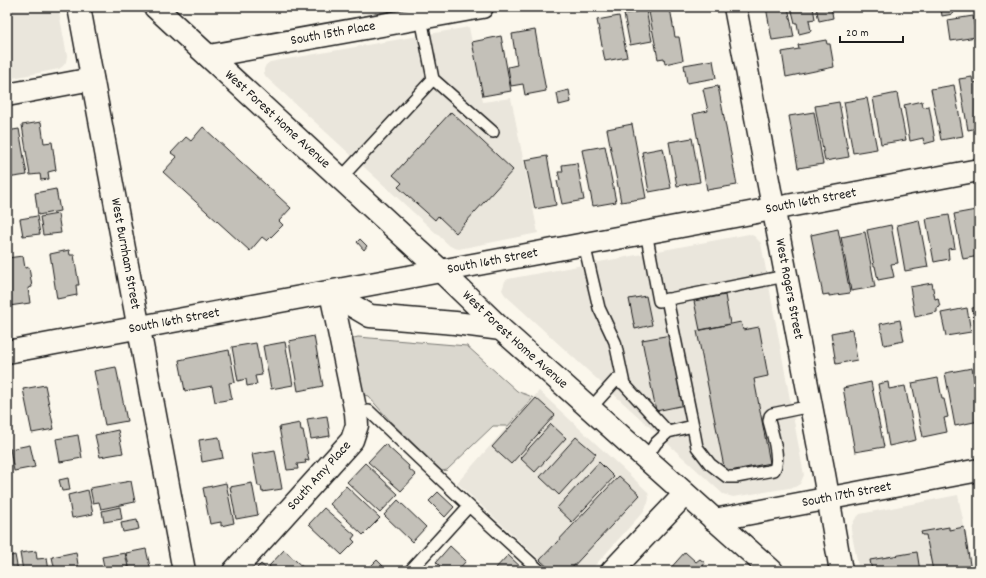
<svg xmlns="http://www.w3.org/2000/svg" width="986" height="578" viewBox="0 0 986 578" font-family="Dekko,sans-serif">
<rect width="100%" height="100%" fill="#fbf7ec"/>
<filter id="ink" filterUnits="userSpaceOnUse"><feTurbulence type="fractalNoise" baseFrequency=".025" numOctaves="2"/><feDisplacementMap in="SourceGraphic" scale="8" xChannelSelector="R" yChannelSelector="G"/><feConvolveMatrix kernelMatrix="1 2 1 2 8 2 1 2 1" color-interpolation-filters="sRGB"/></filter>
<g filter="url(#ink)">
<!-- built -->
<path fill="#eae6dc" d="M7,7H58L67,56L66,62L63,66L59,69L7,79Z
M469,27L483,102L511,98L538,233L459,249L454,248L450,246L266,77L264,73V69L266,65L270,62Z
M749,234L754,236L761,243L804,475L800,484L795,487L733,497L723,494L505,295L502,290L505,281L508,279Z
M539,391L648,492L649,498L648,503L643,512L590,571H552L457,483Z
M958,495L973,571H859L851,530L852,525L855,519L860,514Z"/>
<!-- green -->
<path fill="#dad7ce" stroke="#7b7a75" d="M358,337L467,346L517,391C522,394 528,394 533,398L508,426H493L447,470L442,471L392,423L368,396L360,394L350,339Z"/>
<!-- building -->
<path fill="#c3c0b8" stroke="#1c1c1c" d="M766,7H788L794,37L772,40Z
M791,7H813L815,19L809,20L811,31L799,34L797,23H795Z
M816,7H833H831L833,18L819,21Z
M951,7L953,14L942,16L941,9Z
M670,8L675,37H679L683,60L665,64L664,58L658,59L649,12Z
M646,10L652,41L630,45L624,14Z
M619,16L627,57L605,61L597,20Z
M973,16L976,37L951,41L948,20Z
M535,30L546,91L525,95L523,84L511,86L508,67L517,65L512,34Z
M501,36L511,91L483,96L472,42Z
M826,40L827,44H830L834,67L786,77L782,52L799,49L798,45Z
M713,60L716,78L687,83L684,65Z
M972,77L973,83L979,82V131L978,128L968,130L959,79Z
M954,85L963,136L941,140L931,89Z
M718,86L737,185L707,190L693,114L708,111L703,89Z
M569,90L571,102L559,105L557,93Z
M897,93L906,140L881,144L873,98Z
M867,98L877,149L853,153L844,102Z
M922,101L923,107L929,106L935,141L924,144L923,138L910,141L904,105Z
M839,102L849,157L825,161L815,106Z
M451,112L513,170L456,233L438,216L435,220L398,187L402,183L393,175Z
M814,112L823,164L798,168L789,116Z
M41,122L44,143L52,142L56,170L48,172L49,179L41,180L40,174L30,175L22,125Z
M632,124L646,198L621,202L607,129Z
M203,127L291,208L279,221L283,225L267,241L262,237L250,251L163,172L177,157L171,153L186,137L191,141Z
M19,129L27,175L7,178V131Z
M692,138L700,182L677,186L669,142Z
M605,146L616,202L593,206L582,150Z
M663,148L671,188L649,192L642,152Z
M547,156L556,205L535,209L525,160Z
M577,163L584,200L562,204L557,181L560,180L558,172H563L562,165Z
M56,189L60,211L38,215L35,193Z
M976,210L979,226V256L963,259L954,214Z
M58,214L61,233L43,235L40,217Z
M949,215L955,248L948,249L949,259L934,262L926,219Z
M37,216L40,234L23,236L20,219Z
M919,220L928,267L905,271L897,225Z
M891,225L898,263L891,264L894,277L878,280L875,266H874L867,230Z
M838,229L850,293L829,296V294L823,295L811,235Z
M865,232L875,287L851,291L841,237Z
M360,239L367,246L364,250L357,242Z
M69,250L70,255H74L79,285H76L77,295L57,299L50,254Z
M23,256L25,268L29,267L32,287L28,288L30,303L9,306L7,295V258Z
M932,283L935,299L938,298L940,307L937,308V312L915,317L910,287Z
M725,295L730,324L700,330L694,301Z
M646,296L652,325L635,329L629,299Z
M979,307V331H977L972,308Z
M967,308L971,332L946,336L941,313Z
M900,320L904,341L884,345L880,324Z
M741,322L743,330L759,327L768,376L754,379L770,463L725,472L697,331Z
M852,329L857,360L836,364L831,333Z
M671,335L685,405L656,411L642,340Z
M314,336L323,386L298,391L289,341Z
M285,342L293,385L271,389L263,346Z
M256,343L262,375L255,376L257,384L247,386L246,379L238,381L232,347Z
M229,350L235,382L229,383L232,399L215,402L212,386L185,391L179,360Z
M116,367L127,421L105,425L94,371Z
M972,368L979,406V421L955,426L945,373Z
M938,378L942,399H944L948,417L944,418L947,432L923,437L912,383Z
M871,382L884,447L855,452L843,388Z
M888,382L889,389L905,386L916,440L889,446L878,384Z
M45,385L54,429L32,433L23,389Z
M536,398L555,415L511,464L492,447Z
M327,416L330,436L311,439L307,419Z
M300,423L301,430H303L309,461L305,460L306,463L297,464L298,469L287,470L279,427Z
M551,424L566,438L535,472L520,458Z
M118,430L123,453L100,457L95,435Z
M78,435L82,458L60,462L56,439Z
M219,437L223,458L202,462L199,440Z
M576,437L596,454L559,495L540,477Z
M385,444L409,466L408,468L416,475L401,491L368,462Z
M30,445L35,467L14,471L10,449Z
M275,450L282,489L262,492L261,486H258L252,454Z
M599,462L614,477L572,522L557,508Z
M365,463L398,494L380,513L347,482Z
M619,476L640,495L569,571H552L540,560Z
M68,478L70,490L62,491L59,480Z
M131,481L135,502L101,509L99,502L93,503L90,488Z
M226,483L234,523L221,526V522L210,524L203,488Z
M252,483L258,515L236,519L230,487Z
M346,486L380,518L363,535L330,504Z
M88,490L93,514L72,518L68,495Z
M438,492L454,507L445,517L429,501Z
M398,500L426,527L412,542L384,515Z
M120,507L122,519L104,522L102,511Z
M324,508L355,535L352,539L355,542L342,555L309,524Z
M137,520L139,529L123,532L121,523Z
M949,527V530L964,527L971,571H933L926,535H922L921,532Z
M450,546L466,561L457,571H445L436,562Z
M146,549L151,571H130L126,553Z
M284,550L307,571H274L269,566Z
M36,551L37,559L47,558L49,571H23L20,553Z
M76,552L79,571H55L52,557Z
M685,552L696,562L700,559L705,563L703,566L704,568L701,571H668Z
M917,552L920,571H872L870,560Z
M125,553L129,571H105L102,557Z
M15,555L18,571H7V557Z
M508,555L525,571H493Z
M377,560L388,571H366Z
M261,564L269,571H254Z"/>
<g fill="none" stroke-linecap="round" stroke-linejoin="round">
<!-- service casing -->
<g stroke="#1c1c1c" stroke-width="14">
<path id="service" d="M433,79L493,132
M341,178L433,79L421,18
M646,232L659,301L786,276
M584,244L599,308L615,342L624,384
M590,409L616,380L624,384L668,432
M356,413L369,411L469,506L540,571
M693,426L697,447L710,464L727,477H736L774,470C781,460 772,432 769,421L770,416L772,414L811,406
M646,458L656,443L668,432L693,426L667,299
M410,571L469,506"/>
</g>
<!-- minor casing -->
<g stroke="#1c1c1c" stroke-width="25">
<g id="minor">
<path id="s1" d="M735,7L824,474L841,571"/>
<path id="s2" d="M209,56L482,7"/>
<path d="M7,95L92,79"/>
<path id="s3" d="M714,520L979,470"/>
<path id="s4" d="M234,571L352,440L357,425L356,413L331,293"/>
<path d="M612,571L685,494"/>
</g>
</g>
<!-- tertiary casing -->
<g stroke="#1c1c1c" stroke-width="25">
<g id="tertiary">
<path id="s5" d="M79,7L184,571"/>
<path id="s6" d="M155,7L441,271"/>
</g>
</g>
<!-- secondary casing -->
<g stroke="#1c1c1c" stroke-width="25">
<g id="secondary">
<path id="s7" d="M441,271L501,329L772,571"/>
<path d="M331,293L370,316L455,323L501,329"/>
<path id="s8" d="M7,352C331,293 655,230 979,170"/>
</g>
</g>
<!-- service -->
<use href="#service" stroke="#fbf7ec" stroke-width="11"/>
<!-- minor -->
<use href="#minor" stroke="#fbf7ec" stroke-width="22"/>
<!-- tertiary -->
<use href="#tertiary" stroke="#fbf7ec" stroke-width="22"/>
<!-- secondary -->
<use href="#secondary" stroke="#fbf7ec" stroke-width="22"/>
</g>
</g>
<g text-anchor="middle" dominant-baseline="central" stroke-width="3.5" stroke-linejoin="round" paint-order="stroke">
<!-- street labels -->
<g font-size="14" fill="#1c1c1c" stroke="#fbf7ec">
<text stroke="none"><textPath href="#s2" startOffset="126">South 15th Place</textPath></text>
<text stroke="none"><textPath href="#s6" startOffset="166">West Forest Home Avenue</textPath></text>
<text stroke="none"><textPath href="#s8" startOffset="818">South 16th Street</textPath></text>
<text stroke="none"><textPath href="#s5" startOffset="251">West Burnham Street</textPath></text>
<text stroke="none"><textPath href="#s8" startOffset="494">South 16th Street</textPath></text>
<text stroke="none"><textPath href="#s1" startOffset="287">West Rogers Street</textPath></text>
<text stroke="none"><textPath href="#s8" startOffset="170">South 16th Street</textPath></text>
<text stroke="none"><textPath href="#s7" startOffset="101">West Forest Home Avenue</textPath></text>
<text stroke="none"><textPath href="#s4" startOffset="128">South Amy Place</textPath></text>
<text stroke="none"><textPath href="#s3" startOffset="135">South 17th Street</textPath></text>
</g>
</g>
<!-- margin -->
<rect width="986" height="578" fill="none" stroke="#fbf7ec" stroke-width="24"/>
<rect x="12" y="12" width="962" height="554" fill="none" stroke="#1c1c1c" stroke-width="1.5" filter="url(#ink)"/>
<!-- scale -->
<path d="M840 36v6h63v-6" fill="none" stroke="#1c1c1c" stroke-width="2"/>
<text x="846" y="36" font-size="12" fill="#1c1c1c" stroke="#fbf7ec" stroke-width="3" paint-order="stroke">20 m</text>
</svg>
